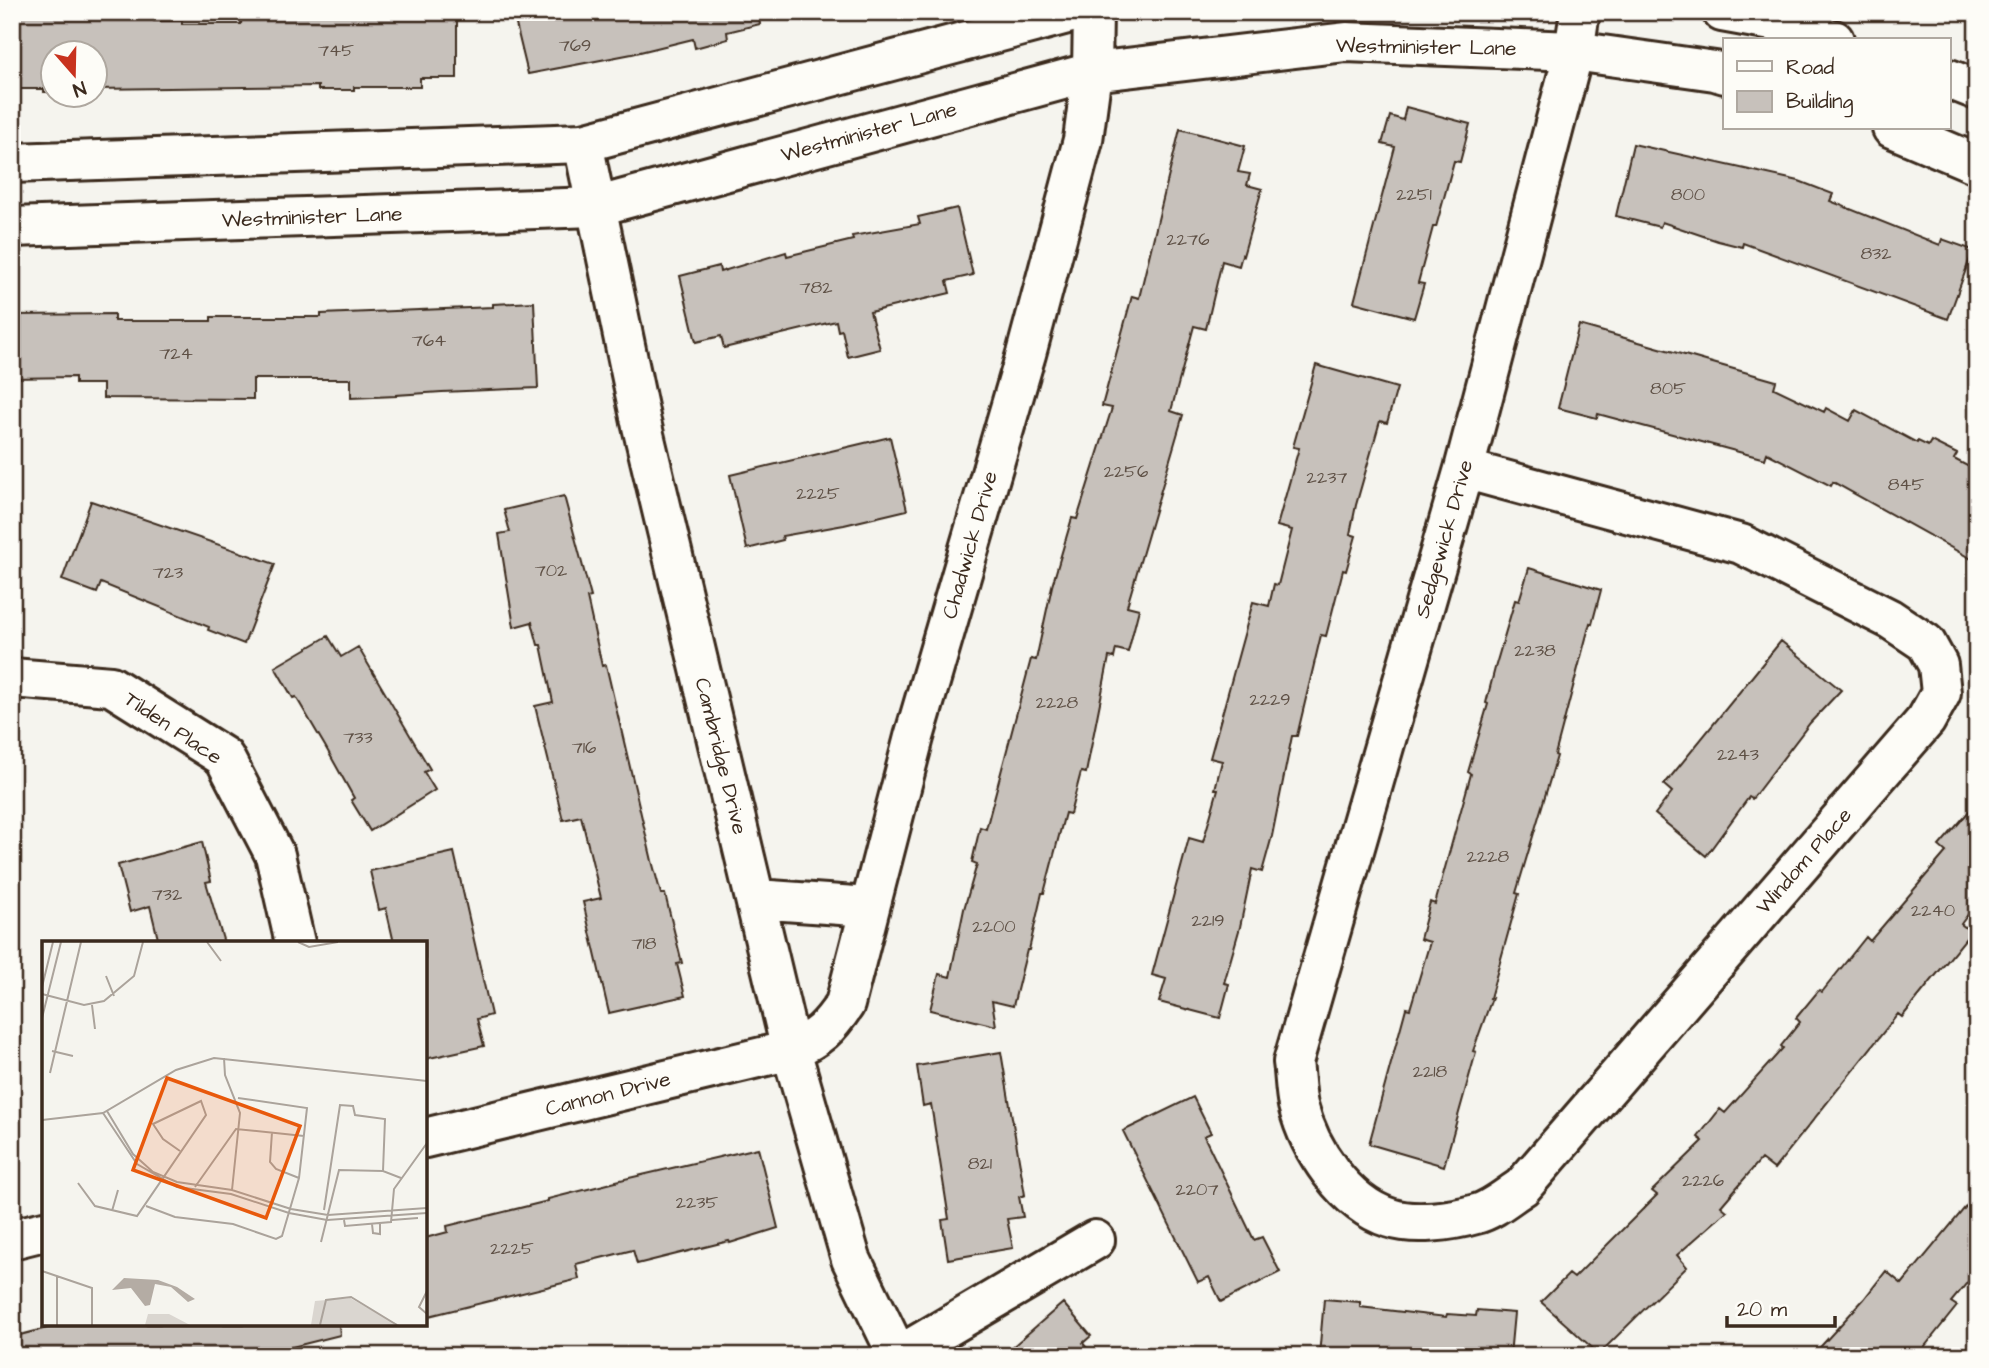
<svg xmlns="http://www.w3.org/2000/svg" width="1989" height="1368" viewBox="0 0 1989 1368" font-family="'Architects Daughter',sans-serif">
<rect width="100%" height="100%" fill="#f5f4ee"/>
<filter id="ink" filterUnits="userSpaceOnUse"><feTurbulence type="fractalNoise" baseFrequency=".0143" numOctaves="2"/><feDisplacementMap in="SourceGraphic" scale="14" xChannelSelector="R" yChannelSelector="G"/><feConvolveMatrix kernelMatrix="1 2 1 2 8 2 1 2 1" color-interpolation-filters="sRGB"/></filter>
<g filter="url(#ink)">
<!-- building -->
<path fill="#c7c1bb" stroke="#3b2a1e" stroke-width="2" d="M12,12H154V21H182V24H241L242,12H457V78H420V87H354V90H318V86L94,89V52H52V92H44V89H12Z
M513,12H758L760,24L727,32L728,39L695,48L693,39L632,54L528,74Z
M1406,107L1470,124L1460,162L1454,161L1436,227H1433L1418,283L1424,284L1414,318L1354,302L1395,147L1382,144L1390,116L1403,120Z
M1180,129L1245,146L1238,172L1250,174L1247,185L1262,189L1243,256L1242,255L1239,266L1222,261L1206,329L1194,326L1171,411L1183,415L1127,606L1139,609L1128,652L1116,649L1114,658L1109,657L1086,773L1081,772L1070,814L1065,813L1044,893H1042L1029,950H1027L1013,1006L992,1001L996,1026L930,1010L939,974L950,977L964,909L977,864L972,862L980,827L986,829L1031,659L1036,660L1052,586L1072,518L1077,519L1112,408L1102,406L1132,296L1139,298Z
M1633,144L1799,181L1833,194L1830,201L1940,245L1942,239L1973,250L1948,319L1743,243L1742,247L1718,241L1662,222L1660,227L1616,216Z
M957,208L973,275L947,281L950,293L870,312L880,349L848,357L842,330L838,331L836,321L724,348L721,336L696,342L680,276L719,266L720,272L786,252L787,256L853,240L852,236L920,224L918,217Z
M534,302L538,388L442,392L396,395V396L351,398V379H253V399L103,398V384H75V377L12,378V315L114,314V321H211V317H321V314L493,307V304Z
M1579,325L1776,381L1774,388L1824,412L1826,408L1850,421L1856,410L1917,443L1918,441L1928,446L1931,441L1957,454L1954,459L1977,471V562L1833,482L1831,486L1767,453L1765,459L1598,414L1597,418L1558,408Z
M1316,365L1397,388L1387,423L1380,421L1356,505L1350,534L1356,536L1346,571L1343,570L1326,636L1321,635L1297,736H1292L1272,836L1262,872L1252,869L1240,927L1224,983L1229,984L1220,1018L1159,1002L1166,979L1152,975L1189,838L1203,842L1218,789H1215L1222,761L1210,758L1253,602L1269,606L1274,584L1278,585L1292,530L1277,526L1299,448L1293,447Z
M890,437L907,510L844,525L782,536L783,540L747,549L730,475Z
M564,496L591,597L587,598L602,666L606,665L652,861L661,894H665L682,963L677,964L685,996L609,1013L583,902L601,898L581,816L563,820L535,706L553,702L541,645H538L532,622L514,627L499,534L510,532L504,510Z
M91,501L275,564L244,644L208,630L209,627L101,583L97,593L62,580Z
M1529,568L1601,590L1592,624L1590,623L1555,755L1557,756L1516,893L1519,894L1490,998H1492L1473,1051L1476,1052L1444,1166L1369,1144L1406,1008L1410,1009L1430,942L1420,939L1430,902L1435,904L1471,774L1468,772L1488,704L1486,703L1495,668L1515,600L1519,601Z
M328,636L341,657L358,647L430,769L424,772L435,790L370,831L351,800L354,798L325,746L296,697L293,698L275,667Z
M1781,641L1841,690L1810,723L1752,799L1749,797L1706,856L1655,814L1672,792L1664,785Z
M1977,802V902L1961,924L1971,932L1902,1017L1898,1014L1774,1169L1761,1159L1721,1206L1727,1211L1677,1255L1687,1267L1599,1354L1541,1302L1569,1274L1574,1278L1657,1195L1652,1191L1703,1141L1698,1137L1720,1109L1725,1113L1783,1048L1781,1046L1800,1022L1796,1018L1819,990L1822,992L1866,937L1870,941L1946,852L1939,846Z
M202,842L211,881L206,882L224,943H159L150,906L130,912L118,865Z
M454,852L491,1015L477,1019L484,1046L425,1059V943H394L386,908L379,910L370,871Z
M1001,1052L1025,1195L1019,1197L1023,1217L1007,1219L1013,1248L948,1259L942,1220L949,1219L931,1104L923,1106L917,1066Z
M1193,1097L1211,1133L1204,1136L1254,1240L1262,1237L1280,1272L1221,1302L1209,1277L1198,1282L1123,1131Z
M758,1148L778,1228L730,1243L729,1241L637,1264L633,1250L576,1264L579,1279L425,1317V1238L448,1232L447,1226L548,1201V1199L616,1182V1181Z
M1977,1193V1271L1951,1302L1957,1306L1917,1356H1812L1864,1299L1886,1271L1902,1284Z
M1324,1299L1360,1302V1307L1446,1317L1447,1314L1476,1316L1477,1310L1514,1313L1510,1356H1319Z
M1063,1303L1091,1336L1083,1343L1093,1356H1002Z
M63,1324H339L340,1335L256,1356H12V1337Z"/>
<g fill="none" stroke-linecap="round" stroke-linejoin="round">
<!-- minor casing -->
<g stroke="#3b2a1e" stroke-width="44">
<path id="minor" d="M583,143L641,422L791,1050L851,1259L898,1356
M1464,469L1741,544L1890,619L1926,643L1938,665L1941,693L1926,720L1522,1187C1508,1196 1492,1210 1476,1214C1452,1221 1414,1226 1390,1218C1345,1204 1309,1149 1298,1105C1295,1091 1295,1076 1293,1062L1464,469L1574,51L1580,12
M12,678L111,686L224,757L275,855L295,943
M756,899L869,907
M425,1138L791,1050C819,1038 829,1028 845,1004L914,737L1026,354L1083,140L1092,72L1093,12
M12,1239L44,1231
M898,1356L1095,1240"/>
</g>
<!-- tertiary casing -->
<g stroke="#3b2a1e" stroke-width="44">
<path id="tertiary" d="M1722,12L1772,21L1834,40
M1949,79L1977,90
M1892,128L1977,164
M12,163L583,143L1075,12
M12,227L595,207L1092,72L1346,42L1574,51L1715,71L1725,74"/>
</g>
<!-- minor -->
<use href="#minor" stroke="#fdfcf7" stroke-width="38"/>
<!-- tertiary -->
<use href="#tertiary" stroke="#fdfcf7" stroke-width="38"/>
</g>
</g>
<g text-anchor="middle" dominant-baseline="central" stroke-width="6" stroke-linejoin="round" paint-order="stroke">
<!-- number labels -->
<g font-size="18" fill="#5e5045">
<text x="575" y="45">769</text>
<text x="336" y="50">745</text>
<text x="1414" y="194">2251</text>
<text x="1688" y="194">800</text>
<text x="1188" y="239">2276</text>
<text x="1876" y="253">832</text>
<text x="816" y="287">782</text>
<text x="429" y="340">764</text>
<text x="176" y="353">724</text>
<text x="1668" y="388">805</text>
<text x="1126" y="471">2256</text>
<text x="1327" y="477">2237</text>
<text x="1906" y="484">845</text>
<text x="818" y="493">2225</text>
<text x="551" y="570">702</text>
<text x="168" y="572">723</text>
<text x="1535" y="650">2238</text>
<text x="1270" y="699">2229</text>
<text x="1057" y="702">2228</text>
<text x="358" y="737">733</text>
<text x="584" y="747">716</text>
<text x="1738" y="754">2243</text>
<text x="1488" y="856">2228</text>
<text x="167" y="894">732</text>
<text x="1933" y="910">2240</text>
<text x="1208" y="920">2219</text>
<text x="994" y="926">2200</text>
<text x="644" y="943">718</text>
<text x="1430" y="1071">2218</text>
<text x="980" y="1163">821</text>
<text x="1703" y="1180">2226</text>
<text x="1197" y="1189">2207</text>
<text x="697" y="1202">2235</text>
<text x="512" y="1248">2225</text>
</g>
<!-- street labels -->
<g font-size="21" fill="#3b2a1e" stroke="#fdfcf7">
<text transform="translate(1426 47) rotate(1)">Westminister Lane</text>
<text transform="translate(869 132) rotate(-15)">Westminister Lane</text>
<text transform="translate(312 217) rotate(-2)">Westminister Lane</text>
<text transform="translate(1444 539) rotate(-74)">Sedgewick Drive</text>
<text transform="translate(970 545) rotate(-74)">Chadwick Drive</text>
<text transform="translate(173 728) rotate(34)">Tilden Place</text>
<text transform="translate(721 756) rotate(76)">Cambridge Drive</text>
<text transform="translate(1804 861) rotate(-49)">Windom Place</text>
<text transform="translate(608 1094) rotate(-14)">Cannon Drive</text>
</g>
</g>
<!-- overview -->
<g transform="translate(42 941)">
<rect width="385" height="385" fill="#f5f4ee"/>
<path d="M308,357L351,381L358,384H269L273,360ZM106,373H127L148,384H103Z" fill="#dad6d0"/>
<path d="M82,337L116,339L135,346L153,358L146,361L129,346L113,343L108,364L103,365L89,347L70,349Z" fill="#b4aca4"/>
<path fill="none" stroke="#aba39b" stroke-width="2" d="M165,1L179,20M256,1L267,6L296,1M64,35L72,55M0,46L11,1M0,53L42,64L62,60L92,35L101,1M50,64L53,88M0,77L19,1M10,110L31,115M182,117L183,134L198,172L190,249M8,132L39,1M65,170L91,213L111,231L135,241L190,249L249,268L286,274L385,267M61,172L95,223L135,246L189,253L247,272L285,279L385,272M0,179L61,172L134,129L172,117L385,140M230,191L228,221L234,228L257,237M36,242L53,265L95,275L164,174L159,160L111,183L121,198L138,210M153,246L194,188L262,195M104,265L133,276L191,283L234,298L240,295L257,237L265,167L196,157M282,269L298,164L311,165L313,174L343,178L341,230M70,270L76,249M302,279L303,285L349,281L352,248L385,202M350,279L376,277M330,283L331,292L338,293V282M279,301L297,229L341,230L359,237M0,330L50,347V384M15,335V384M385,350L377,366L385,373M278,384L284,359L309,356L355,384"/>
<path fill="#e8590c" fill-opacity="0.15" stroke="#e8590c" stroke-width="3.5" d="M125,137L258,185L224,277L91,229Z"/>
<rect width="385" height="385" fill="none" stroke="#3b2a1e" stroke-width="3.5"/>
</g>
<!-- margin -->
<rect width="1989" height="1368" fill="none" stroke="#fdfcf7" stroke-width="42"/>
<rect x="21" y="21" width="1947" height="1326" fill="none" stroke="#3b2a1e" stroke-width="2.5" filter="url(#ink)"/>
<!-- legend -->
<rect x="1723" y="38" width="228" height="91" fill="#fdfcf7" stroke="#afa8a0" stroke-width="2"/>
<rect x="1737" y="61" width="35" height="10" fill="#fdfcf7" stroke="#afa8a0" stroke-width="2"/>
<text x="1786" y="74" font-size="21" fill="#3b2a1e">Road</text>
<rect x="1737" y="91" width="35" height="21" fill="#c7c1bb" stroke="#afa8a0" stroke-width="2"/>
<text x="1786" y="108" font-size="21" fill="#3b2a1e">Building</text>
<!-- north arrow -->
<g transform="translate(74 74) rotate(160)"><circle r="33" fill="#fdfcf7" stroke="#afa8a0" stroke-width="2"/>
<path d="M0-5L12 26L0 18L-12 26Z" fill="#c8321e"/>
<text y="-10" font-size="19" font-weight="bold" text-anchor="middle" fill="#3b2a1e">N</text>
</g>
<!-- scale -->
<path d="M1727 1316v10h108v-10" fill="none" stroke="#3b2a1e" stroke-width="3.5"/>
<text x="1737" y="1316" font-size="21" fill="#3b2a1e" stroke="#fdfcf7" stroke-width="5" paint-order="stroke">20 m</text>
</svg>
